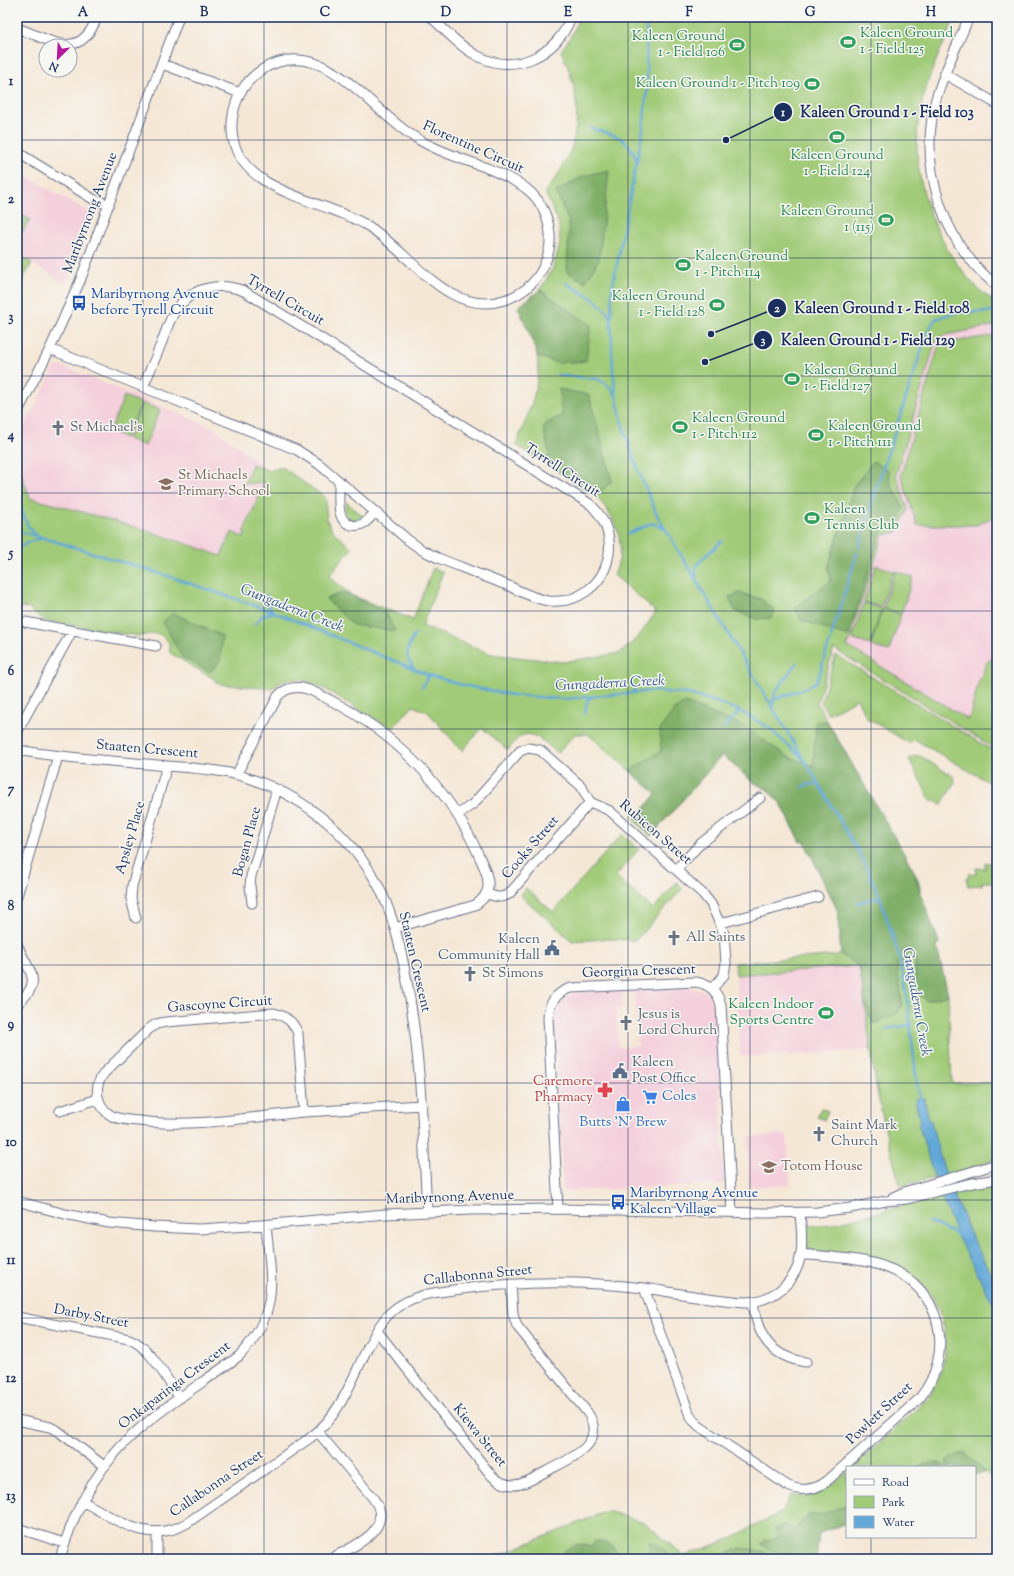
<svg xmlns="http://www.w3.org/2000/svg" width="1014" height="1576" viewBox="0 0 1014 1576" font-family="'Sorts Mill Goudy',serif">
<rect width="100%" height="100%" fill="#f6f6f2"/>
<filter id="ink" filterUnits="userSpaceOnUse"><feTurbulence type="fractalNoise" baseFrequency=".025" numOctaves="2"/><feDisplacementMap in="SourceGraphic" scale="8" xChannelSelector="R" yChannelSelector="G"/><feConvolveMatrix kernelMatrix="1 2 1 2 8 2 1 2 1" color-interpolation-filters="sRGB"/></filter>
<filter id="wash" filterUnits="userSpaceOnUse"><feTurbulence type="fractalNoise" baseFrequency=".012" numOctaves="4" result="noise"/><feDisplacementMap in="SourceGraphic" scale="16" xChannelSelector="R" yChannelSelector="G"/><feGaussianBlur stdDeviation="0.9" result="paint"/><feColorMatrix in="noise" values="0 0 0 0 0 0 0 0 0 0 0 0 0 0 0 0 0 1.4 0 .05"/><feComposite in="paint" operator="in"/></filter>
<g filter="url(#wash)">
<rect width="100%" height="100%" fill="#f5e7d6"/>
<!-- built -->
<path fill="#f4cfdc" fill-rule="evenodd" d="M17,171L87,211L90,219L81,247L66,284L17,254V240L30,220L17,212Z
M997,325V738L847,646L883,535L908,509L896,475L936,340L941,336Z
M58,366H62L214,428L269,471L282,467L326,498L325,511L327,524L335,533L344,541L276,576L171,538L101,517L30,498L17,462V440L55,368Z
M859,966L865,1002L870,1050L740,1057L736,975Z
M691,987L705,991L713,999L717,1012L724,1184L563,1191L554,1015L557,1006L563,998L578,993ZM635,993L638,1046L618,1048L616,1009L622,1008V994Z
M787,1134L790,1185L749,1187L748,1137Z"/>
<!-- green -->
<path fill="#a1cb78" stroke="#5e7d6b" d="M579,17H956C940,51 922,87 918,125C910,185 945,271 997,303V325L941,336L936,340L896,475L908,509L897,532L883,535L847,646L969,720L978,684L987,662L997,656V750L834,649L817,703L918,879L922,898L939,942L937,948L948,995L952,1083H995L997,1155L994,1160L963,1171L900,1186C891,1152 882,1119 876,1085C869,1045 866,1005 859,966L736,975L735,963L841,955L838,911L804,841L800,842L782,805L768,790L753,782L722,755L651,836L634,820L656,794L588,734H575L558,753C549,747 534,729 521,736C516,738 512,746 508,750L482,728L462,751L428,712L413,706L392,729L316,684L298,679L284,680L272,689L218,684L213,678L170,653L169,643L161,635L156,633L139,636L45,621L29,609L23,607L17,609V462L30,498C95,515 159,533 221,556L232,532L245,538L244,531L265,482L244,484L252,464L269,471L282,467L326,498C325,528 330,529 352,548L329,576L351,595L413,620L433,568L443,572L422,626L491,654L563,662L620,653L638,637L656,612L614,575C628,544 617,520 596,496L516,445C528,413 546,379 534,344C530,331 523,319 518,307L540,290L553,268L560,244L559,224L545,192C583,147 585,103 561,51L572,35Z
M17,212L30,220L17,240Z
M17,254L32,263L19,285L17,284Z
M997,335V515L977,525H917L901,475L939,344Z
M124,396L141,403L126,438L110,431Z
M142,403L160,410L145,446L128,439Z
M346,502L363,516L355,520L348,518L345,512Z
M876,565L893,571L881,607L864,602Z
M895,571L913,577L901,614L883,608Z
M864,603L882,609L870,645L852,639Z
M882,609L901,614L889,651L871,646Z
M836,655L997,753V785L990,783L914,739L909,743L867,718L857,699L828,714L821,702Z
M915,756H920L954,777L955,783L941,805L936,800L931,801L909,759Z
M622,834L639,849L616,876L653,909L677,882L682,889L636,940L606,939L572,941L520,895L526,888L553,912Z
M991,858H997L996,884V882H982V885L968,886L966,878H969V874L976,873V868L985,869V863H992Z
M821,1108L828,1111L824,1120L817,1117Z
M997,1185V1485L986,1472L975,1476V1467H853C870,1452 887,1436 904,1420C912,1412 922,1405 929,1397C931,1393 933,1388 936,1384C959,1338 939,1282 890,1263C867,1254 838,1254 813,1251L808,1248L806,1242L807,1228L811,1226L831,1224L875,1213L968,1188Z
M847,1472V1523L819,1533L816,1559H490L607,1511L644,1522L684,1556L727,1540L782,1512L791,1495C814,1502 831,1486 847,1472Z"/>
<!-- forest -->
<path fill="#80af68" stroke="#4e6f63" d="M609,170L599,260L585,282L567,272L569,222L556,192L583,176Z
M540,290L591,325L586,361L558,363L538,357L534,344L518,307Z
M559,389L589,395L612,481L596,496L531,454L550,457L543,426L562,415Z
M873,461L889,471L890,482L904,508L895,528L881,531L848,636L801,620L795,608L831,580L828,567L854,486Z
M344,592L385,612L395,631L353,625L326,599Z
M740,593L761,599L774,610L771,618L757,619L735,611L729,597Z
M173,613L222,636L220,661L210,672L182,657L163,622Z
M685,703L741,725L787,756L813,766L816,722L827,721L914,871L922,898L939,942L937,948L948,995L927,1001L916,992L915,959L897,963L902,1004L898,1013L873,1024L865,1002L859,966L841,955L838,911L804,841L800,842L782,805L768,790L753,782L722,755L651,836L634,820L656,794L630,771L661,751L660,729L674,710Z
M960,1454H966L985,1472L975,1476V1467H948L946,1461Z
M939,1463L945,1467H918L924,1464Z
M847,1505V1523L819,1533L816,1559H789L786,1558L787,1553C776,1555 770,1550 761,1544L766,1540L779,1537L775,1529L784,1526L794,1529L809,1515L823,1514Z
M595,1541C612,1541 612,1546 622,1559H561L564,1551L577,1544L592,1547Z
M649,1542H654L667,1552L662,1557H652L648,1553L649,1549L651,1547Z
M742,1548L766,1552L771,1557V1559H711Z"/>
<!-- water -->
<path fill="#62a8d8" stroke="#3e6c9b" d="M924,1098L929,1120L931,1121L939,1153L949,1184L969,1231L997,1287V1311L958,1238L937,1186L918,1123L920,1122L915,1099Z"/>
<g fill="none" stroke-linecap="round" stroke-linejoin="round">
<!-- stream -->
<path stroke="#62a8d8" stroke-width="2.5" d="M646,17L647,90L643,129L612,289L611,326L613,370L616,395L622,423L638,470L658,517L803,758
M590,128C613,135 631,136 637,163
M566,283C582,293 602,301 611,318
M557,375L598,379L609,386L616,395
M17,499L28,526L36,535
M17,531L44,538L168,576L274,612L429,675L462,685L512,695L563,699L654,691L689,694L716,702L740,711L769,728L805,761L862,858L880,897L899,956L907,997L917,1084L921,1100
M628,534L651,523L664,528
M859,547L875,493L927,333L935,319L958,312H992
M17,549L31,541L42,538
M696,580V567L700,561L722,541
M255,624L262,616L274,612L269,607L267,595
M831,637L857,553
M413,667C403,655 408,646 415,634
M631,683L635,693
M422,687L429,675
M773,700L806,688L817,681L830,641
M772,708L775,693L796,663
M585,713L587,701L591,698
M724,727L740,711
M803,787L808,784L819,785
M858,903L880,897
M886,1029L910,1025
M929,1222L958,1235"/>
</g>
</g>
<g filter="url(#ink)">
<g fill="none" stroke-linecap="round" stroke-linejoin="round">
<!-- minor casing -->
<g stroke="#676f88" stroke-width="11">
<path id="minor" d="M431,17C445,30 459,46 476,55C513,76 557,56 571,17
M969,17C958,44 944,71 936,99C918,167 942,242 997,286
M17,28C51,40 80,63 97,17
M162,64L240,93C249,78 262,67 279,62C334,47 373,113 416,138C437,151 463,159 487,168C517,181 542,191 549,227C552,241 549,255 543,268C535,283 521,295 504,300C448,318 410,252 368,226C326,200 244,194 233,139C230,123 233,108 240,93
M945,74L997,104
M17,152L93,199L109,205
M50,349L143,387C149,373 155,359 161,344C165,334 168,323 174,313C189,288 218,281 244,291L590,504C605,518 613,538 608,559C602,586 576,604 549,601C535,599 521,592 509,586C485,577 461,567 438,558L422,550L408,540L319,464L297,450L143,387
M17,413L50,349L80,281L179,17
M339,481C340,495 334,522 352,525C363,528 369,519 375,512
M25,622L156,646
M17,732L72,631
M17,750C67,759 118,761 168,766C191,768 215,769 238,775C298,791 350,832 379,887C393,915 400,945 406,976C421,1054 423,1133 427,1212
M236,775L278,696C294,679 313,691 330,700C393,732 446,785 476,849C480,859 488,872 488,883C489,893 483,900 475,905L395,928
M457,815L473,804L520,751L528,748L540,750L581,786L590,802L610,811L703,894L711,904L724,933L726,963L724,975L712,989
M676,870L700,844L760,798
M486,893C495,897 501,899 509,894L590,802
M17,896L58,756
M252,903L250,886L251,876L277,789
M136,918L131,899L132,886L167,766
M721,923L818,897
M17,944C27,971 46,980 17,1004
M60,1111L98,1099
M304,1112C250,1117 194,1128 139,1121C131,1120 120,1120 112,1116C105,1112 100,1106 98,1097C96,1088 99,1079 105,1072L149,1029L156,1024L166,1022L274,1013C286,1016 294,1022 298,1034L304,1112L422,1105
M893,1197L904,1192L997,1164
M17,1201L65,1214L109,1223L154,1227L200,1229L248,1226L386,1214L471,1210L558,1209L765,1213L817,1212L850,1208L886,1201L907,1199L967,1184L997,1179
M558,1209L548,1018C548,1003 557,992 571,988L696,982C709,984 718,992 721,1005L732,1212
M644,1288L689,1413L693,1420L699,1426L788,1486C802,1492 815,1490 827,1481L919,1399C956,1354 943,1287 885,1267C863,1258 826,1257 801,1254
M753,1302C757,1335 770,1357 806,1362
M17,1317L129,1339C151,1347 166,1379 180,1398
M377,1331L491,1475C497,1481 504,1485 513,1485C525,1485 537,1476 547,1471C569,1459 609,1444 587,1412L517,1326L513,1314L511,1284
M17,1420L50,1427L58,1431L104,1466
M318,1432L373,1498C397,1530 352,1547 330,1559
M82,1501C116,1519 148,1546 187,1523L310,1438C340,1416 352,1379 368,1347C375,1334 381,1321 391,1312C411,1294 437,1292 462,1289C522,1281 584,1281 644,1288C678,1293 712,1300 746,1302C774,1301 797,1282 801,1253C803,1240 801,1226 800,1213
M17,1528L64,1543
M157,1533V1559
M60,1559C75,1504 105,1455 150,1420C178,1397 210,1378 239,1356C281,1312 271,1279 266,1225"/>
</g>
<!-- minor -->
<use href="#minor" stroke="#fff" stroke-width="9"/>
</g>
</g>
<!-- grid -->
<path fill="none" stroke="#1b2f5e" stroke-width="1" stroke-opacity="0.55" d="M143,17V1559M264,17V1559M386,17V1559M507,17V1559M628,17V1559M750,17V1559M871,17V1467M17,140H997M17,258H997M17,376H997M17,493H997M17,611H997M17,729H997M17,847H997M17,965H997M17,1083H997M17,1200H997M17,1318H997M17,1436H997M871,1537V1559"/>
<!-- icons -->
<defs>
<g id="stadium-bare" transform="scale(1.2)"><path d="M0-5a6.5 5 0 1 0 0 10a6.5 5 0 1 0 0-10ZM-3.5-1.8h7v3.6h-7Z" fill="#2e9e5b" stroke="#f6f6f2" stroke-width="2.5" paint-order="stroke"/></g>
<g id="bus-bare" transform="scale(1.2)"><path d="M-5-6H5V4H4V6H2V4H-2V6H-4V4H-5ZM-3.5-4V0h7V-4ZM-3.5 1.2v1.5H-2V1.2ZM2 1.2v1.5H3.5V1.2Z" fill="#1a4fb4" stroke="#f6f6f2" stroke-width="2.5" paint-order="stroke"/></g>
<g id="church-bare" transform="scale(1.2)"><path d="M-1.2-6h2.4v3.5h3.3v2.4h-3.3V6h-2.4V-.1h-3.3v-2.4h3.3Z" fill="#6b7280" stroke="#f6f6f2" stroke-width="2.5" paint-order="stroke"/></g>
<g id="school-bare" transform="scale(1.2)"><path d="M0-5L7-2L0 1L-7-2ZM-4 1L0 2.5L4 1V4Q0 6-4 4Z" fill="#8d6e63" stroke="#f6f6f2" stroke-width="2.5" paint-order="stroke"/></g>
<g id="civic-bare" transform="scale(1.2)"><path d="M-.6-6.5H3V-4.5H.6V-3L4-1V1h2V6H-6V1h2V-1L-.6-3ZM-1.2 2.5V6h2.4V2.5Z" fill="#5c6f8a" stroke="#f6f6f2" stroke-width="2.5" paint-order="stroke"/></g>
<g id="pharmacy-bare" transform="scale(1.2)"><path d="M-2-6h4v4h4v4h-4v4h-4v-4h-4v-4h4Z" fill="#e0444e" stroke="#f6f6f2" stroke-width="2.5" paint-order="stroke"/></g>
<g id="supermarket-bare" transform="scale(1.2)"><path d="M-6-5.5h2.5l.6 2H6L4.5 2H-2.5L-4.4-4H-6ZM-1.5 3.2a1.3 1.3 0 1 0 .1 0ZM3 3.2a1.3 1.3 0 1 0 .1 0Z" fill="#3f7fe0" stroke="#f6f6f2" stroke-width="2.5" paint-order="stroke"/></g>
<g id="shop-bare" transform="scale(1.2)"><path d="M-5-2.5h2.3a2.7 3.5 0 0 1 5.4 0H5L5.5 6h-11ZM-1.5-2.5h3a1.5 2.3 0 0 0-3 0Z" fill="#3f7fe0" stroke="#f6f6f2" stroke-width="2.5" paint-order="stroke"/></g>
</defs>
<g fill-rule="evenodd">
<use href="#stadium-bare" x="848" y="42"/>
<use href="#stadium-bare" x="737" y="45"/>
<use href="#stadium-bare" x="812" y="84"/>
<use href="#stadium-bare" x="837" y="137"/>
<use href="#stadium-bare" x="886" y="220"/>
<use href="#stadium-bare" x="683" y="265"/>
<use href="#bus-bare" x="79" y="303"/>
<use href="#stadium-bare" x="717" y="305"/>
<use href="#stadium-bare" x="792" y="379"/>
<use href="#stadium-bare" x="680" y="427"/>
<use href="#church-bare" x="58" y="428"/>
<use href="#stadium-bare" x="816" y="435"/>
<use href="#school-bare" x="166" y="484"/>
<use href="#stadium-bare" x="812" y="518"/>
<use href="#church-bare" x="674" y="938"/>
<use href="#civic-bare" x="552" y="948"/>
<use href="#church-bare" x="470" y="974"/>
<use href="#stadium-bare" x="826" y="1013"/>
<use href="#church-bare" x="626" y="1023"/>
<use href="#civic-bare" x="620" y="1071"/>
<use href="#pharmacy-bare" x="605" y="1090"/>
<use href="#supermarket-bare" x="650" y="1097"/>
<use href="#shop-bare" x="623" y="1104"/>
<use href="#church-bare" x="819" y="1134"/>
<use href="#school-bare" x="769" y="1167"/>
<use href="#bus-bare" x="618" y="1202"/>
</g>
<g text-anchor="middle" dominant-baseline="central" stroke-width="3" stroke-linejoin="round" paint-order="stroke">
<!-- leisure labels -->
<g font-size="14" fill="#27864d" stroke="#f6f6f2" text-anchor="start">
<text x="860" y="34">Kaleen Ground<tspan x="860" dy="16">1 - Field 125</tspan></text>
<text x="725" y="37" text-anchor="end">Kaleen Ground<tspan x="725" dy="16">1 - Field 106</tspan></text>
<text x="800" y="84" text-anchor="end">Kaleen Ground 1 - Pitch 109</text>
<text x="837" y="156" text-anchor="middle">Kaleen Ground<tspan x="837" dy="16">1 - Field 124</tspan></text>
<text x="874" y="212" text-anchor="end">Kaleen Ground<tspan x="874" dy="16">1 (115)</tspan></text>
<text x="695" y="257">Kaleen Ground<tspan x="695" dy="16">1 - Pitch 114</tspan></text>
<text x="705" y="297" text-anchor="end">Kaleen Ground<tspan x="705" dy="16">1 - Field 128</tspan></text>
<text x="804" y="371">Kaleen Ground<tspan x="804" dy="16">1 - Field 127</tspan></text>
<text x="692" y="419">Kaleen Ground<tspan x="692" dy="16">1 - Pitch 112</tspan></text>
<text x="828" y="427">Kaleen Ground<tspan x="828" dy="16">1 - Pitch 111</tspan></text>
<text x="824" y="510">Kaleen<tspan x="824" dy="16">Tennis Club</tspan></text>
<text x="814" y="1005" text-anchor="end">Kaleen Indoor<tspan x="814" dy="16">Sports Centre</tspan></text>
</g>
<!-- street labels -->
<g font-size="14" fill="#1b2f5e" stroke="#f6f6f2">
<text transform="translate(473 148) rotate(24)">Florentine Circuit</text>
<text transform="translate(91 213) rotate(-69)">Maribyrnong Avenue</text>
<text transform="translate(285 301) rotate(30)">Tyrrell Circuit</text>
<text transform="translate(562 471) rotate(33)">Tyrrell Circuit</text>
<text transform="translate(147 750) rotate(5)">Staaten Crescent</text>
<text transform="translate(655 833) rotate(41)">Rubicon Street</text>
<text transform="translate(131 838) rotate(-74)">Apsley Place</text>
<text transform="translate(248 842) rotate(-75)">Bogan Place</text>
<text transform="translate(531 848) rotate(-49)">Cooks Street</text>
<text transform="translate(414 962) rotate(77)">Staaten Crescent</text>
<text transform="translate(639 972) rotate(-2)">Georgina Crescent</text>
<text transform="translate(220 1005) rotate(-4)">Gascoyne Circuit</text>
<text transform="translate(450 1198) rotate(-2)">Maribyrnong Avenue</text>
<text transform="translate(478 1276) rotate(-6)">Callabonna Street</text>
<text transform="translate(91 1317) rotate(11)">Darby Street</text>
<text transform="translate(175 1386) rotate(-37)">Onkaparinga Crescent</text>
<text transform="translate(880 1414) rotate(-43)">Powlett Street</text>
<text transform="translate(479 1436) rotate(51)">Kiewa Street</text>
<text transform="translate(217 1484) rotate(-34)">Callabonna Street</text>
</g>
<!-- transit labels -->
<g font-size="14" fill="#164399" stroke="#f6f6f2" text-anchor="start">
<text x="91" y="295">Maribyrnong Avenue<tspan x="91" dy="16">before Tyrell Circuit</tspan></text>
<text x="630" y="1194">Maribyrnong Avenue<tspan x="630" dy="16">Kaleen Village</tspan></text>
</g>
<!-- worship labels -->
<g font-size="14" fill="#5b616d" stroke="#f6f6f2" text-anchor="start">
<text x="70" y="428">St Michael's</text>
<text x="686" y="938">All Saints</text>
<text x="482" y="974">St Simons</text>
<text x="638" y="1015">Jesus is<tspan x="638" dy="16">Lord Church</tspan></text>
<text x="831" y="1126">Saint Mark<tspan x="831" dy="16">Church</tspan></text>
</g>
<!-- education labels -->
<g font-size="14" fill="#785e54" stroke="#f6f6f2" text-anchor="start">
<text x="178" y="476">St Michaels<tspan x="178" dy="16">Primary School</tspan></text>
<text x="781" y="1167">Totom House</text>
</g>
<!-- service labels -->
<g font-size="14" fill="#4e5e75" stroke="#f6f6f2" text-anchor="end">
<text x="540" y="940">Kaleen<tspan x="540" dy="16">Community Hall</tspan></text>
<text x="632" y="1063" text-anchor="start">Kaleen<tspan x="632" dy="16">Post Office</tspan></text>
</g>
<!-- health labels -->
<g font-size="14" fill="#be3a42" stroke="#f6f6f2" text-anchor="end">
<text x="593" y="1082">Caremore<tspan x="593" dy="16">Pharmacy</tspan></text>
</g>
<!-- shop labels -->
<g font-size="14" fill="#366cbe" stroke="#f6f6f2" text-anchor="start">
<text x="662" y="1097">Coles</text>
<text x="623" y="1123" text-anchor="middle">Butts 'N' Brew</text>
</g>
<!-- water labels -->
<g font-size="15" font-style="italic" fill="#345989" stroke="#f6f6f2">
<text transform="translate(292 609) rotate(21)">Gungaderra Creek</text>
<text transform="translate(610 684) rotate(-3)">Gungaderra Creek</text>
<text transform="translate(916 1002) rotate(80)">Gungaderra Creek</text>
</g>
</g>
<!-- callouts -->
<path fill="none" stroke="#1b2f5e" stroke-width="1.5" d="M726 140L783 112M711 334L777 308M705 362L763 340"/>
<g fill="#1b2f5e" stroke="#f6f6f2" stroke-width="1.5">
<circle cx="726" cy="140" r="4"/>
<circle cx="711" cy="334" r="4"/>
<circle cx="705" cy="362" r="4"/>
<circle cx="783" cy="112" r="10"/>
<circle cx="777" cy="308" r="10"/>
<circle cx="763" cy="340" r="10"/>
</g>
<g font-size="12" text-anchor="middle" font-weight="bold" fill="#fff">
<text x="783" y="116">1</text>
<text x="777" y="312">2</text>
<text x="763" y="344">3</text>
</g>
<g font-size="15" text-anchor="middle" font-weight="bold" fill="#1b2f5e" stroke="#f6f6f2" stroke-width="3" stroke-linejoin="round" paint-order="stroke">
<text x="887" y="117">Kaleen Ground 1 - Field 103</text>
<text x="882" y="313">Kaleen Ground 1 - Field 108</text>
<text x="868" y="345">Kaleen Ground 1 - Field 129</text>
</g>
<!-- margin -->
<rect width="1014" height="1576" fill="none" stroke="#f6f6f2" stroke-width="44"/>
<!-- legend -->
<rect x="846" y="1466" width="130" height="72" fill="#f6f6f2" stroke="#9ea6b7"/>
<rect x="854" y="1479" width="20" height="6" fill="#ffffff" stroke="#9ea6b7"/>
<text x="882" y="1486" font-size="12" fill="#1b2f5e">Road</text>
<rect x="854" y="1496" width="20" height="12" fill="#a1cb78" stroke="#9ea6b7"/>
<text x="882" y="1506" font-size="12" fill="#1b2f5e">Park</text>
<rect x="854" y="1516" width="20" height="12" fill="#62a8d8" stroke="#9ea6b7"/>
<text x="882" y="1526" font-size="12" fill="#1b2f5e">Water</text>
<!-- north arrow -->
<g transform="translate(58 58) rotate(204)"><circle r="19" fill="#f6f6f2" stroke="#9ea6b7"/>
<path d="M0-3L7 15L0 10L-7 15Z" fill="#b5179e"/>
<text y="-6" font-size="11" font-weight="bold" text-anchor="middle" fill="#1b2f5e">N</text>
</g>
<rect x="22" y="22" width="970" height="1532" fill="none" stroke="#1b2f5e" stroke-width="1.5"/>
<g font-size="13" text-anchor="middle" font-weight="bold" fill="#1b2f5e">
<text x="83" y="16">A</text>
<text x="204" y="16">B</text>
<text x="325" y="16">C</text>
<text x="446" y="16">D</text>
<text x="568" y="16">E</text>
<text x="689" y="16">F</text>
<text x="810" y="16">G</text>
<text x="931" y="16">H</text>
<text x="11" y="85">1</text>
<text x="11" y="203">2</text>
<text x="11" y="321">3</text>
<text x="11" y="439">4</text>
<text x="11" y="557">5</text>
<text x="11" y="675">6</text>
<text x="11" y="793">7</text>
<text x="11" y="910">8</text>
<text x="11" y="1028">9</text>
<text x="11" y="1146">10</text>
<text x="11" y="1264">11</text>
<text x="11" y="1382">12</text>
<text x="11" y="1500">13</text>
</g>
</svg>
